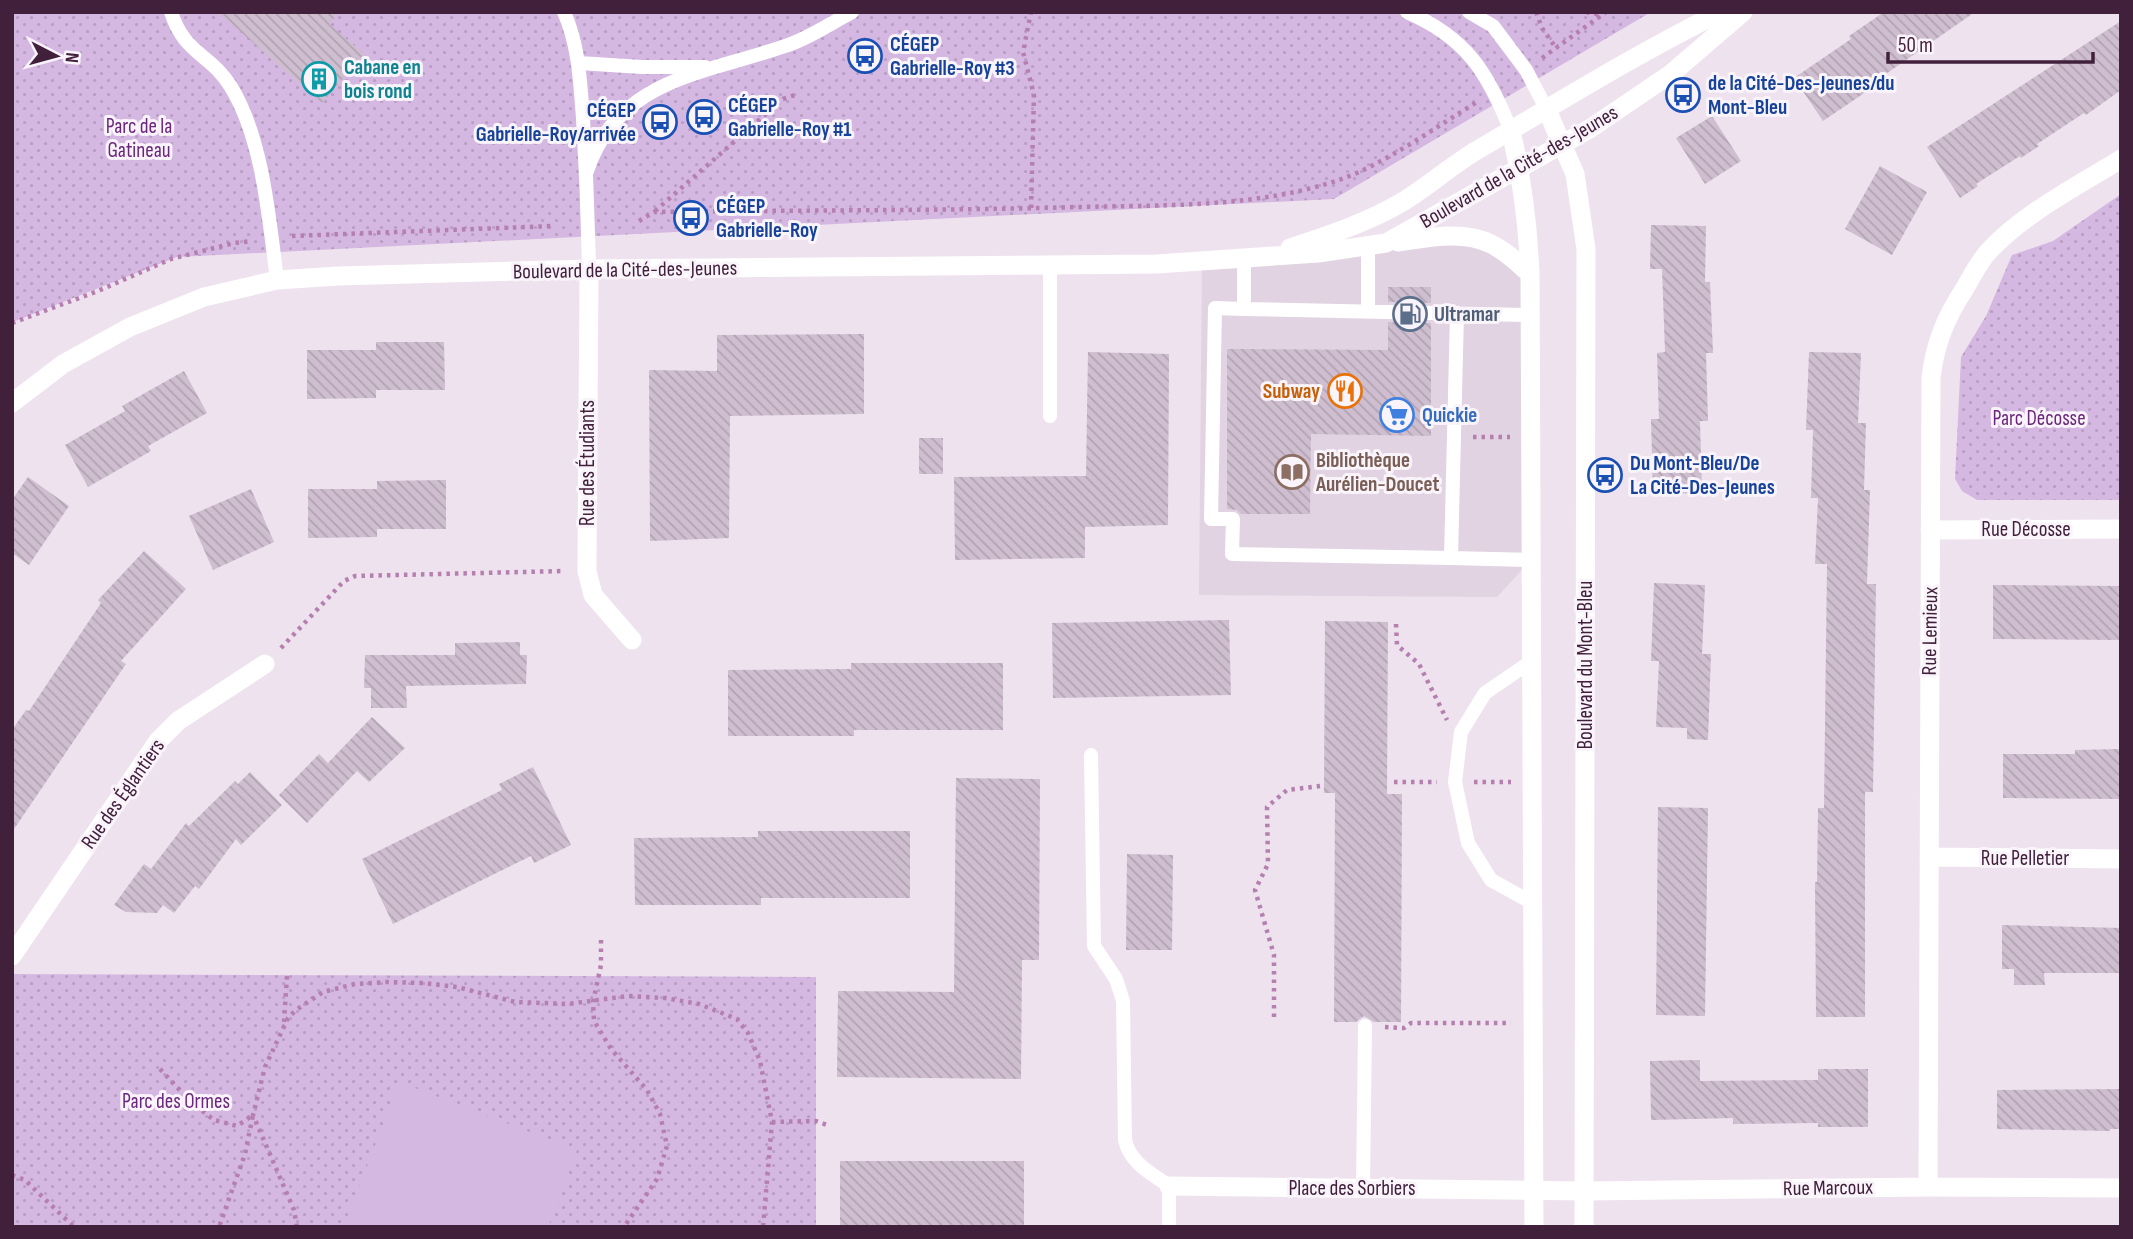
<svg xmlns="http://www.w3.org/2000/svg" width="2133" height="1239" viewBox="0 0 2133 1239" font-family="'Sofia Sans Condensed',sans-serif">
<defs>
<pattern id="grass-dots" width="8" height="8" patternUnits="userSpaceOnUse" patternTransform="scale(1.75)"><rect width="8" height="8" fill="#d5b8e2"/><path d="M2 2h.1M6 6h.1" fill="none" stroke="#b89ec3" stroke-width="1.8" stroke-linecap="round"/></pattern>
<pattern id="building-back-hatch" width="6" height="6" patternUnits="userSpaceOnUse" patternTransform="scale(1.75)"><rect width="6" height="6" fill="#cebecf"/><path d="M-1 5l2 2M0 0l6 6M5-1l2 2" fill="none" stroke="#b2a3b3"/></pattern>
</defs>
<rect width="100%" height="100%" fill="#eee2ee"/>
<!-- built -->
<path fill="#e1d3e2" d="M1456,237L1530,274L1531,560L1497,597L1199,595L1202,263Z"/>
<!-- grass -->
<path fill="url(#grass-dots)" d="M12,12H1651L1334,199L177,257L15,321L12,324Z
M2121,194V500H1977L1962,491L1955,479L1961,357L1986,316L2012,255L2053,241Z
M12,974L816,977V1227H12Z"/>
<!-- garden -->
<path fill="#d5b8e2" d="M399,1082L577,1150L548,1227H344Z"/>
<!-- building -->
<path fill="url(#building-back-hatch)" d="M218,12H339L329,24L364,54L322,103Z
M1884,12H1975L1883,76L1885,79L1823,121L1794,78L1851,39L1849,36Z
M2121,21V90L2086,115L2084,113L2037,144L2039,146L2021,158L2020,156L1976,184L1978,186L1960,198L1927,147Z
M1712,116L1741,161L1705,184L1676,138Z
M1880,166L1927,192L1892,255L1845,229Z
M1651,225L1706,226L1705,282H1710L1713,353H1706L1708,421H1700L1702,493L1653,494L1651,419H1659L1657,353L1665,352L1662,269H1650Z
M1388,287H1431V303L1388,302Z
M1388,322L1431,323V436L1311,434L1310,514H1241L1237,510L1227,509V349L1388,350Z
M864,334V414L730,416L729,538L650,541L649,370L717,371V335Z
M376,342H444L445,390H376V398L307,399V350H376Z
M1088,352L1169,354L1168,525L1085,527V558L955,560L954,477L1086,476Z
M1809,352L1861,353L1858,423H1866L1864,490H1870L1867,584H1876L1873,792H1865V1017H1816L1815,882H1817L1818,808H1824L1827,564H1815L1818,498H1811L1813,430H1806Z
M184,371L207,413L148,446L151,451L88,487L65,445L125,411L122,406Z
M919,438H943V474H919Z
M28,477L69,506L29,565L12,553V500Z
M446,480V529H377V537L308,538V489H377V481Z
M251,489L274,542L213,570L189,516Z
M144,551L186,589L121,661L126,664L12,832V730L26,710L29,711L101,603L98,600Z
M1654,583L1705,585L1702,654H1711L1708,740L1687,739V728L1656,727L1659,661H1651Z
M1993,585L2121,586V640L1993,639Z
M1229,620L1231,695L1053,698L1052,623Z
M1325,621L1388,622L1387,794H1402L1401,1022H1374L1364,1016L1356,1022H1334L1335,793H1324Z
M520,642V655H527L526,684L406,686L407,708H371V688H364L365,655H455V643Z
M851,663H1003V730H854V736H728V670L851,669Z
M372,717L405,748L369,782L357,771L307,823L279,795L319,754L328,763Z
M2121,749V799L2003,798V754H2075V750Z
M533,767L571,845L534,863L531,856L393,924L362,859L502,790L499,784Z
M250,772L282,805L241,845L236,839L199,889L195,886L174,913L163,905L157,913L126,912L114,905L144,864L151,869L186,823L189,826L235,781L238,784Z
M956,778L1040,779L1039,960H1022L1021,1079L837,1077L838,991L954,992Z
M1658,807L1708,808L1705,1016L1656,1015Z
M758,831H910V898H761V905H635L634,838L758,837Z
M1127,854L1173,855L1172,950H1126Z
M2002,925L2121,928V973H2044L2045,985H2014V969H2002Z
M1700,1060V1081L1818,1080V1069H1868V1127H1818V1123L1733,1124V1118L1651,1120L1650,1061Z
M2121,1089V1129H2110V1131L1997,1129V1090Z
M840,1161H1024V1227H840Z"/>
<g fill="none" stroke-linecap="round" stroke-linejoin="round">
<!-- path -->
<path stroke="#b57fb0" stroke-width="4.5" stroke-dasharray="3.5 5" stroke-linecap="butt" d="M1536,12L1542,28L1556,48
M1586,12L1601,15
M1542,58L1606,12
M1031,208L1034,95L1023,52L1031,12
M655,211L783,99L798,94
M639,221L654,212C795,210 936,211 1077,207C1163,205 1256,208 1339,180C1383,165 1436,127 1477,102
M292,236L553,226
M12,323L98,291L171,259L234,243L252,241
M1473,437H1510
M1396,624L1397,645L1419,664L1447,720
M281,648L344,581L355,576L565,571
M1394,782H1437
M1474,782H1511
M601,940V965L593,1002L594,1021L611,1049L647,1090L660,1114L667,1146L657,1179L624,1227
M1274,1017V955L1255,890L1268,864L1267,807L1287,790L1320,786
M284,1022L287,976
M1385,1027L1404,1028L1411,1023H1511
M160,1069L191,1102L214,1120L237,1126L253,1115L245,1154L219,1227
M772,1122L816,1121L830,1126
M12,1175L25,1180L74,1227
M297,1227L294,1210L253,1115L265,1067L288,1018L296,1010L323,992L355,984L387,982L423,983L457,987L515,1002L568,1004L628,996L665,998L699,1004L737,1019L748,1033L760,1061L772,1122L763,1227"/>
<!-- service -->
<path stroke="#fff" stroke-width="14" d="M171,12C184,54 211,54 231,87C263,139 269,219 277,280
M564,12C579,46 580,81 583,118C586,168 588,219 589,269
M1407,12C1467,38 1488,73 1511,131
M1469,12L1493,26L1526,70L1547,110
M579,63L642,67H705
M587,171C618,78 705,74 785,46C808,39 831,23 852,12
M1368,245V312
M1244,258V309
M1457,313L1451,558L1232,554L1233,519H1211L1215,308L1244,309L1530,315
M1050,416V267
M1451,558L1531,560
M1532,661L1485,693L1461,732L1455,782L1468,843L1491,880L1533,903
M1091,755L1094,946L1116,979L1123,1001L1125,1140C1130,1163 1151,1173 1169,1186V1227
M1363,1188L1365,1026"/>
<!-- minor -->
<path stroke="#fff" stroke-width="19" d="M589,269L587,571L593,595L632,640
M1930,530L2121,529
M1929,857L2121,859
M12,956L158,741L178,721L265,664
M1169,1186L1584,1191L1928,1187L2121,1188
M1928,1187L1931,378C1935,343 1946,317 1965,288C1972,276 1979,262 1988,252C2024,213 2076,187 2121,159"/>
<!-- tertiary -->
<path stroke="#fff" stroke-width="19" d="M1547,110L1575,174L1586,249L1584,1227
M1511,131C1522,178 1528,226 1530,274L1534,1227
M1398,242C1427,238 1463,230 1491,244C1506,251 1518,263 1530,274
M1290,248C1329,235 1369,222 1404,201C1428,186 1450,167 1474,152C1556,104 1636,54 1721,12
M12,403L63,364L130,327L204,297L277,280L338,276L589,269L1157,264L1318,253L1386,243L1591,128L1672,73L1743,12"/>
</g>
<!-- icons -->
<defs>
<g id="bus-ring" transform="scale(1.75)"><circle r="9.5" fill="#f9f3fa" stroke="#1a4fb4" stroke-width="1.5"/><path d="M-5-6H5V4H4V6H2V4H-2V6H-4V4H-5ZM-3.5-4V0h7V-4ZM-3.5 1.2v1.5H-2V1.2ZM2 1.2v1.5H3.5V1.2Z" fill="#1a4fb4"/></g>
<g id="building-ring" transform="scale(1.75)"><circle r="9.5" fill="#f9f3fa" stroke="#0f9aa8" stroke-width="1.5"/><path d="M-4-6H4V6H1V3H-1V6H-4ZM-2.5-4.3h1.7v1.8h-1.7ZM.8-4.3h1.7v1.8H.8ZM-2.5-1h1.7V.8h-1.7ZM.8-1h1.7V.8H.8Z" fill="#0f9aa8"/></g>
<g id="fuel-ring" transform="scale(1.75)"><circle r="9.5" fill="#f9f3fa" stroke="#5c6f8a" stroke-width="1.5"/><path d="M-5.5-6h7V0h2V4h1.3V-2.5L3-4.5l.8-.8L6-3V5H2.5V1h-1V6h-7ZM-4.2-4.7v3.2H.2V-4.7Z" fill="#5c6f8a"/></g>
<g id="restaurant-ring" transform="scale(1.75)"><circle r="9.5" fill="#f9f3fa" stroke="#e8710a" stroke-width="1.5"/><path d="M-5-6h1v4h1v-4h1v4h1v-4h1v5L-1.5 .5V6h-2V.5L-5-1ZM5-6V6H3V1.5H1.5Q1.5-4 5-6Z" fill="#e8710a"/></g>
<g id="supermarket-ring" transform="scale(1.75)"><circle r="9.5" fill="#f9f3fa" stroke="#3f7fe0" stroke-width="1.5"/><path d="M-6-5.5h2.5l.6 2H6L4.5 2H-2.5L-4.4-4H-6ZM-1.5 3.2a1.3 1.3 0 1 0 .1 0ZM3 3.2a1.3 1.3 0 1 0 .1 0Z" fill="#3f7fe0"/></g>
<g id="library-ring" transform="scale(1.75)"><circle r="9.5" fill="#f9f3fa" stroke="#8d6e63" stroke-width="1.5"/><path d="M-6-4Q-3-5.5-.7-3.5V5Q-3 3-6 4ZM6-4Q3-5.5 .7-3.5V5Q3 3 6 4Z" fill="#8d6e63"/></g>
</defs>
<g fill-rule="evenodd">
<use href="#bus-ring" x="865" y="56"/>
<use href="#building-ring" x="319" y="79"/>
<use href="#bus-ring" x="1683" y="95"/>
<use href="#bus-ring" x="704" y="117"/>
<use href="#bus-ring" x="660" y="122"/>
<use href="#bus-ring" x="691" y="218"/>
<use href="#fuel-ring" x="1410" y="314"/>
<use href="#restaurant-ring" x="1345" y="391"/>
<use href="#supermarket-ring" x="1397" y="415"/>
<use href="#library-ring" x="1292" y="472"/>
<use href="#bus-ring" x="1605" y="475"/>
</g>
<g text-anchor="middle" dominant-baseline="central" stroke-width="6" stroke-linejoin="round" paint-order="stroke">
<!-- transit labels -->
<g font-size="21" font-weight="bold" fill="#164399" stroke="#f9f3fa" text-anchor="start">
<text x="890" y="44">CÉGEP<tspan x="890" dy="24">Gabrielle-Roy #3</tspan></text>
<text x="1708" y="83">de la Cité-Des-Jeunes/du<tspan x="1708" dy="24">Mont-Bleu</tspan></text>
<text x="728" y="105">CÉGEP<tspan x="728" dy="24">Gabrielle-Roy #1</tspan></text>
<text x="636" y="110" text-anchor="end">CÉGEP<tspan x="636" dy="24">Gabrielle-Roy/arrivée</tspan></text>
<text x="716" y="206">CÉGEP<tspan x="716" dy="24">Gabrielle-Roy</tspan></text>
<text x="1630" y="463">Du Mont-Bleu/De<tspan x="1630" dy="24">La Cité-Des-Jeunes</tspan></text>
</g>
<!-- culture labels -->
<g font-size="21" font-weight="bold" fill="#0d838f" stroke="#f9f3fa" text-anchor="start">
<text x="344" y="67">Cabane en<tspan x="344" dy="24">bois rond</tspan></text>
</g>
<!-- park labels -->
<g font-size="21" fill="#6c257d" stroke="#f9f3fa">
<text x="139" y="126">Parc de la<tspan x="139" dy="24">Gatineau</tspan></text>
<text x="2039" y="418">Parc Décosse</text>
<text x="176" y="1101">Parc des Ormes</text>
</g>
<!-- street labels -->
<g font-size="21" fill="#41203c" stroke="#f9f3fa">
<text transform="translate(1519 167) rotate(-30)">Boulevard de la Cité-des-Jeunes</text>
<text transform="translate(625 270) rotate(-1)">Boulevard de la Cité-des-Jeunes</text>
<text transform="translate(587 463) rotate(-90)">Rue des Étudiants</text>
<text x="2026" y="529">Rue Décosse</text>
<text transform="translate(1930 631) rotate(-89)">Rue Lemieux</text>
<text transform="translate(1585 665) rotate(-90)">Boulevard du Mont-Bleu</text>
<text transform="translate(123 794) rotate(-55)">Rue des Églantiers</text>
<text x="2025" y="858">Rue Pelletier</text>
<text x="1352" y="1188">Place des Sorbiers</text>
<text transform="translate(1828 1188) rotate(-1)">Rue Marcoux</text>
</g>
<!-- service labels -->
<g font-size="21" font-weight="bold" fill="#4e5e75" stroke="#f9f3fa" text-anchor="start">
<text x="1434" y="314">Ultramar</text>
</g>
<!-- food labels -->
<g font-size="21" font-weight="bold" fill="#c56008" stroke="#f9f3fa" text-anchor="end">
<text x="1320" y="391">Subway</text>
</g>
<!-- shop labels -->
<g font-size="21" font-weight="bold" fill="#366cbe" stroke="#f9f3fa" text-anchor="start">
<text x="1422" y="415">Quickie</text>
</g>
<!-- education labels -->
<g font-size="21" font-weight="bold" fill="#785e54" stroke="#f9f3fa" text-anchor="start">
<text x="1316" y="460">Bibliothèque<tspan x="1316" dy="24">Aurélien-Doucet</tspan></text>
</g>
</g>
<!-- border -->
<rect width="2133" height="1239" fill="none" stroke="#41203c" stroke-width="28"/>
<!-- north arrow -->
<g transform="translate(56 56) rotate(96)" stroke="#f9f3fa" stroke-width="5" paint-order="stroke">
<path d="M0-5L12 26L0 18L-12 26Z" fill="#41203c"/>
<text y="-10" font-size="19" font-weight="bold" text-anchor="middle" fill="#41203c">N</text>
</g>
<!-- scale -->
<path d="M1888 52v10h205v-10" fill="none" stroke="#41203c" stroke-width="3.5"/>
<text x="1898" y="52" font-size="21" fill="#41203c" stroke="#f9f3fa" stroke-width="5" paint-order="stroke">50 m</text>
</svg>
